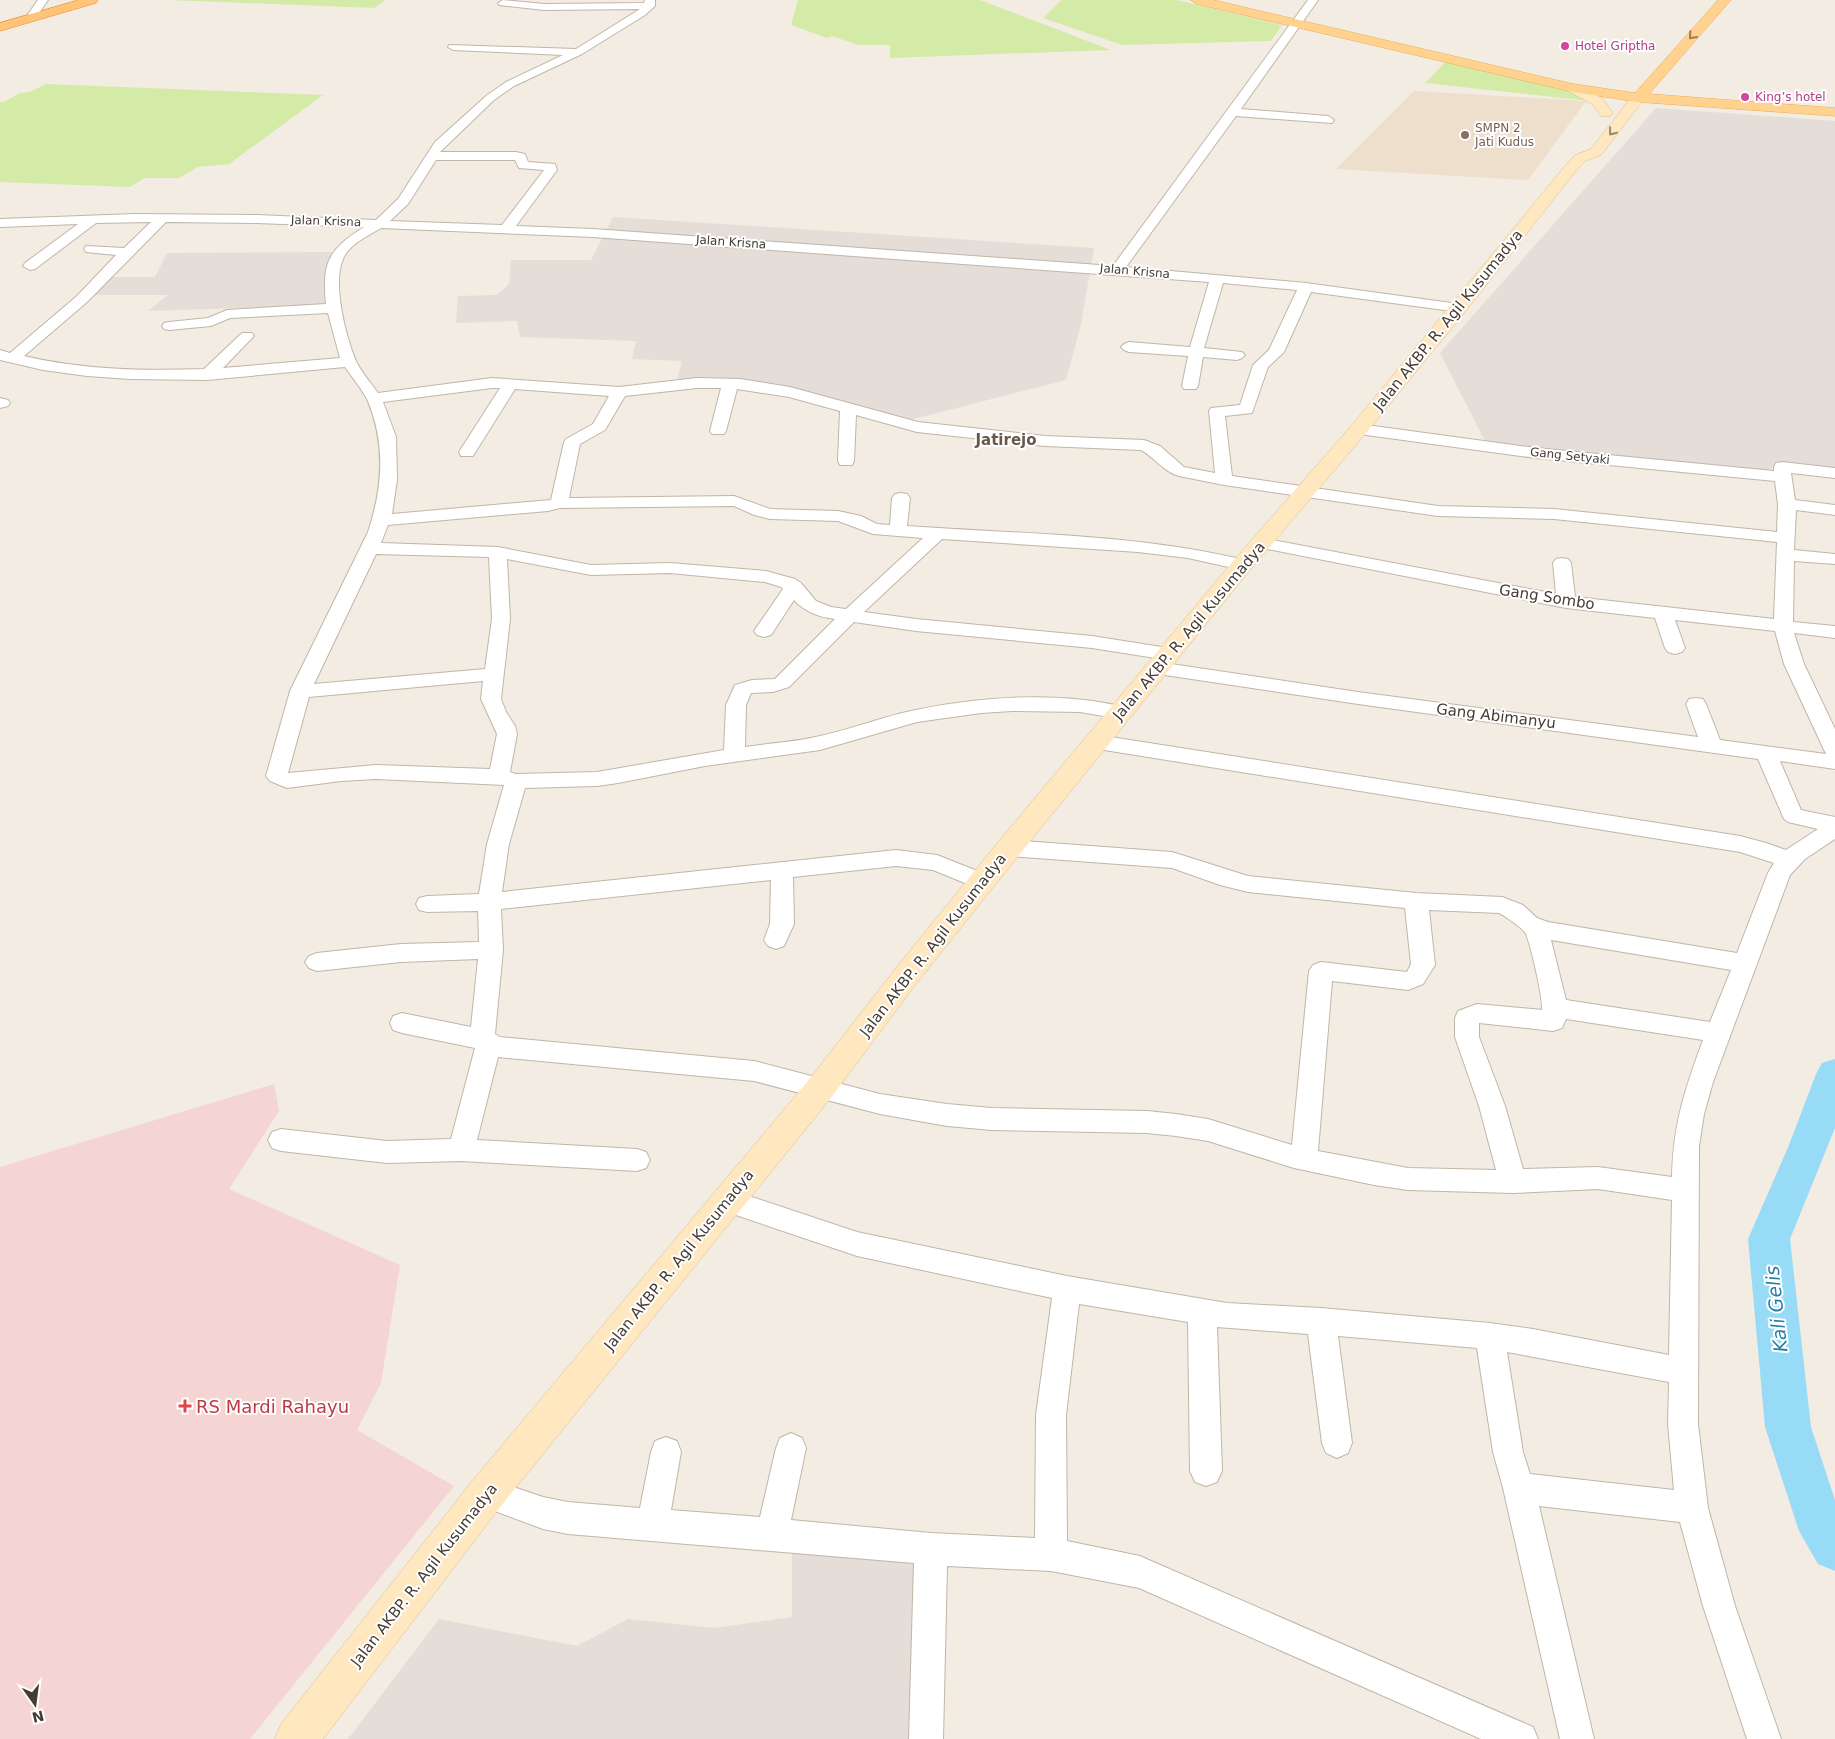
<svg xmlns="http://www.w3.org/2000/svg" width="1835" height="1739" viewBox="0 0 1835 1739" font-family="'DejaVu Sans',sans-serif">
<rect width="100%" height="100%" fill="#f3ece2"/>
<!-- industrial -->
<path fill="#e4ddd8" d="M1656,108L1835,121V471L1782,465L1743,478L1486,443L1440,353Z
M613,217L1094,248L1081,324L1066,380L902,422L776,387L676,385L682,361L632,359L636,341L520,337L517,321L456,323L458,296L497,295L509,284L511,260H591Z
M333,252L327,264L328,305L148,311L168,295H92L107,277H155L167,253Z
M792,1546L925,1557L919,1739H348L439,1619L577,1646L628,1619L714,1628L792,1617Z"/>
<!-- education -->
<path fill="#eddfcb" d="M1414,91L1586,101L1528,180L1336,169Z"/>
<!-- medical -->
<path fill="#f5d4d4" d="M274,1084L279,1111L229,1189L400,1265L381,1383L357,1430L454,1486L250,1739H0V1167Z"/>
<!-- green -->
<path fill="#d4eba7" d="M169,0H386L374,8Z
M798,0H980L1111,50L890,58V45H858L832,36L827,38L791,25Z
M1061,0H1177L1282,25L1271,41L1122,45L1043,18Z
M1446,61L1566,88L1590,101L1425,83Z
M46,84L323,95L229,164L198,167L179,178H145L130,187L0,182V102H4L20,93L30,92Z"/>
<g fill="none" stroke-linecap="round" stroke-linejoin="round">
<!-- river -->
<path fill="#98dbf6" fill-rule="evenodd" d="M1835,1059V1128L1790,1239L1811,1427L1835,1500V1571L1818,1564L1799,1531L1765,1427L1748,1239L1789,1145L1816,1074L1822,1063Z"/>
<!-- minor casing -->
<g stroke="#c2b5a7" stroke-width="2">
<path id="minor" d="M38,0H48L37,16H29L28,14Z
M503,0L544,4L644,3L645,0H655V6L645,15L582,54L514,86L494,100L440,152H516L525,154L528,162L555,164L557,170L516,226L593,229L1113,266L1308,0H1318L1241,109L1328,116L1334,120L1332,123L1236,116L1126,267L1306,283L1459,304L1464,305L1466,308L1464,311L1459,312L1311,292L1284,352L1268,367L1252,413L1225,416L1232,476L1438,506L1554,509L1777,532L1778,504L1775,481L1536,458L1359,434L1353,432L1351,429L1353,426L1359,424L1536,448L1774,471V467L1776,463L1782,462L1835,468V478L1791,473L1795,500L1835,505V515L1796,510L1794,550L1835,554V564L1794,561L1793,622L1835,626V638L1794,633L1804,664L1835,729V769L1780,761L1801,810L1835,817V839L1805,859L1790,875L1713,1082L1704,1114L1699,1146L1698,1424L1708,1508L1735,1606L1781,1739H1747L1703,1606L1680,1522L1539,1506L1594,1739H1560L1503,1488L1493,1452L1477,1348L1338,1336L1352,1443L1348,1453L1337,1458L1326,1453L1322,1443L1308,1334L1217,1327L1222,1471L1217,1482L1206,1486L1195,1482L1190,1471L1188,1322L1079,1304L1066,1415L1067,1541L1140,1556L1151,1561L1533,1727L1538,1739H1481L1139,1588L1051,1571L947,1566L943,1739H909L914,1563L568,1534L543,1529L476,1504L471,1493L476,1482L487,1478L543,1497L568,1502L640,1508L651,1452L655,1441L666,1437L677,1441L681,1452L671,1510L760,1517L776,1448L780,1438L791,1433L802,1438L806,1448L791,1520L931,1533L1035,1538L1036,1415L1052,1298L857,1256L718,1209L714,1201L718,1193L728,1189L857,1232L1067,1276L1227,1303L1321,1308L1490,1323L1533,1329L1669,1355L1672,1200L1598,1189L1513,1193L1408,1190L1374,1185L1294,1168L1208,1141L1176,1136L1147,1133L992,1130L947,1126L880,1114L754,1081L498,1057L477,1140L637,1149L646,1152L650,1160L646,1168L637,1171L461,1161L387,1163L281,1151L272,1148L268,1140L272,1132L281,1129L387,1141L451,1139L475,1048L402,1033L393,1030L390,1023L393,1016L402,1013L471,1027L478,959L401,962L317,971L309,968L305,962L309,956L317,953L401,944L479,942L478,911L427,912L419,910L416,904L419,898L427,896L479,894L487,844L504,785L376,779L341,781L287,788L270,781L266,776L290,691L368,532C383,487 386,443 367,399C361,388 352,377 345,367L207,380L130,379L87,376L43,370L0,360V350L10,353L77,296L116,255L86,252L84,249L86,246L124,248L151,222L96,223L35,269L30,270L23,266L25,263L78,224L0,227V219L135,214L256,215L376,220L398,199L435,142L486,96L506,82L563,55L453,50L448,47L449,45L576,49L640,9L544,10L499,5L498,3ZM436,160H515L519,168L544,170L502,225L390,221L408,204ZM166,222L256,223L364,227C328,250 322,262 326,304L227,310L208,318L169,322L164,323L162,326L164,329L169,330L211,326L230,318L328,313L340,358L223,368L254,336L252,333H242L204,369C144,371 84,370 24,356L87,302ZM381,228L593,237L1209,282L1190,347L1129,342L1124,344L1121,347L1124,350L1129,352L1188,356L1182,386L1184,389H1196L1198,386L1203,357L1237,360L1242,358L1245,355L1242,352L1204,348L1223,283L1297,290L1269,350L1253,365L1240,405L1211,408L1209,411L1215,473L1184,467L1160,446L1144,440L1045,436L918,422L790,387L740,379L697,378L619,387L492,378L378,393C371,383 361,372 356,361C346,337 332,284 343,259C349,244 368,236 381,228ZM492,388H500L459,452L461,456H473L515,389L609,396L593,424L566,439L564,442L551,500L392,514L397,480L396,437L383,402ZM697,388H721L710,431L712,434H724L726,431L737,389L789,397L840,411L838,461L840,465H852L854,461L856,415L917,432L1045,446L1141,450C1154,457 1164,472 1179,476L1224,485L1438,516L1554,519L1777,542L1774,619L1575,597L1571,563L1568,559L1562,558L1556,559L1553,563L1556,594L1262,538L1256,539L1253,543L1256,547L1262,548L1566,608L1655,618L1665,648L1668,652L1675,654L1682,652L1685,648L1675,620L1775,631L1784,664L1826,754L1720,740L1706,704L1703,699L1696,698L1689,699L1686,704L1698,737L1358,692L1158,662L1151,664L1148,668L1151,672L1158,674L1358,704L1758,759L1784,819L1788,822L1818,829L1786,850L1766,843L1740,836L1098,735L1091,737L1088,742L1091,747L1098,749L1740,852L1774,863L1768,873L1737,953L1548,922L1537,918L1523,905L1502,897L1416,893L1248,876L1172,852L1009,840L1001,843L998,848L1001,853L1009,856L1172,868L1220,885L1248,892L1405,908L1411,964L1407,972L1321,962L1313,965L1309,971L1292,1145L1208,1119L1176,1114L1147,1111L992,1108L947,1104L880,1094L754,1061L500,1037L495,1034L503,950L501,909L771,880L770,924L764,940L768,946L776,949L784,946L794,924L793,877L896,866L933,870L982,890L990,888L993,882L990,876L937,855L896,850L502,892L509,844L525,788L597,786L618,783L705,766L820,750L917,722L981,713L1012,711L1080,712L1121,719L1128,718L1131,713L1128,708C1063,691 981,696 916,710C884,716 853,729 820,736C796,742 770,743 745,747L746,705L751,693L773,692L789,687L854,622L916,631L1092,648L1168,660L1175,658L1178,654L1175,650L1168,648L1092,636L916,619L864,612L942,539L1138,552L1188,558L1242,570L1248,569L1251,565L1248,561C1139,534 1020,534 907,526L910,498L907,494L901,493L895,494L892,498L890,525L877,524L861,516L838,511L770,509L734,496L569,498L580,444L605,430L625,396ZM734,506L754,515L770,519L838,521L873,534L923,538L846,609L831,607L816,601L801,583L795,579L766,571L670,563L591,565L498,547L381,543L388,525L548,511L560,508ZM376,554L489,557L492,619L485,669L314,684ZM507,559L591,575L670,573L765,582L781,587L783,589L754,631L757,635L764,637L771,635L794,600C805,612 819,617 835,619L775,679L752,680L735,685L726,705L724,750L597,772L516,774L510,772L517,734L515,726L506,712L501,699L510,619ZM483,681L481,699L497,734L490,769L376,765L288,773L309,697ZM1429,910L1499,913C1505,916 1524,929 1526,934C1531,947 1543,997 1542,1010L1477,1004L1458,1011L1455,1018V1037L1479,1106L1496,1170L1408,1168L1318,1151L1332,981L1408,990L1423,984L1435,965ZM1551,940L1731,970L1710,1022L1566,1000ZM1566,1019L1703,1040C1685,1089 1673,1124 1672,1177L1598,1167L1523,1169L1505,1106L1479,1037V1023L1553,1031L1562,1028ZM1507,1352L1669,1382L1668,1424L1674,1490L1530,1474L1523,1452Z
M0,398L8,400L10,403L8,406L0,408Z"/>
</g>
<!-- secondary casing -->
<g stroke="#dabe90" stroke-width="1">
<path id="secondary" d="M1573,84L1602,98L1613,113L1611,116H1601L1592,104L1568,91L1566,88L1568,85Z
M1638,94L1643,95L1645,98L1601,155L1585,161L1575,172L1465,312L1366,433L1250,570L1019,855L916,984L830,1099L501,1506L323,1739H275L281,1724L473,1480L808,1081L896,968L999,841L1234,560L1352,425L1565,166L1575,155L1591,149L1633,95Z"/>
</g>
<!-- primary casing -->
<g stroke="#edad56" stroke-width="1">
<path id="primary" d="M1191,0H1213L1573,84L1635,93L1718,0H1731L1649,94L1835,108V116L1638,102L1573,92L1197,4Z"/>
</g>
<!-- trunk casing -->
<g stroke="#e98a26" stroke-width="1">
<path id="trunk" d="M79,0H98L96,3L0,31V23Z"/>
</g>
<!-- minor -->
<use href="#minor" fill="#fff" fill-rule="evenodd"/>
<!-- secondary -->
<use href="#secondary" fill="#ffe8c0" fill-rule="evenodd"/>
<!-- primary -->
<use href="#primary" fill="#ffd28f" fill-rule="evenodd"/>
<!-- trunk -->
<use href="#trunk" fill="#ffc478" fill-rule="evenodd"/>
</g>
<!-- one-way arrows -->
<defs><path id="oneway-chevron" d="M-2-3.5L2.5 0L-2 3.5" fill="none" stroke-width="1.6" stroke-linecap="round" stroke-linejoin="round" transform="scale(1.25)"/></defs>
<use stroke="#997f5c" href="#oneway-chevron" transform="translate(1692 36) rotate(132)"/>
<use stroke="#998972" href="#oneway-chevron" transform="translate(1612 132) rotate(128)"/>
<!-- markers -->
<g fill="#d1479c" stroke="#fff" stroke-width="2">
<circle cx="1565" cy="46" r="5"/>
<circle cx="1745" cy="97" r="5"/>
</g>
<circle fill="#8d6e63" stroke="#fff" stroke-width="2" cx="1465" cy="135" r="5"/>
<path fill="#e0444e" stroke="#fff" stroke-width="2" d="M182.5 1398.5h5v5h5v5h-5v5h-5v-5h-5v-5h5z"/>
<g text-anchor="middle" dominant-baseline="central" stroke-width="4" stroke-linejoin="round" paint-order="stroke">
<!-- far-hotel labels -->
<g font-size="12" fill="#b23c85" stroke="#fff" text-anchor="start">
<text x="1575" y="46">Hotel Griptha</text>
<text x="1755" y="97">King’s hotel</text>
</g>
<!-- far-education labels -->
<g font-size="12" fill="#785e54" stroke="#fff" text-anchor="start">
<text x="1475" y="128">SMPN 2<tspan x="1475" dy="14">Jati Kudus</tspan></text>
</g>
<!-- far-street labels -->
<g font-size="12" fill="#453b32" stroke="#fff">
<text transform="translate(326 221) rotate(2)">Jalan Krisna</text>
<text transform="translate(731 242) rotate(4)">Jalan Krisna</text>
<text transform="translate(1135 271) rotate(5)">Jalan Krisna</text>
<text transform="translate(1570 456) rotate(6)">Gang Setyaki</text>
</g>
<!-- street labels -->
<g font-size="15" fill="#453b32" stroke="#fff">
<text transform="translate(1448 320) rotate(-51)">Jalan AKBP. R. Agil Kusumadya</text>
<text transform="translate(1547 597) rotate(9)">Gang Sombo</text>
<text transform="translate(1189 631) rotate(-50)">Jalan AKBP. R. Agil Kusumadya</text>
<text transform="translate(1496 716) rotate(7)">Gang Abimanyu</text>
<text transform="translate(933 945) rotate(-52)">Jalan AKBP. R. Agil Kusumadya</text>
<text transform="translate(679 1260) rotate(-51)">Jalan AKBP. R. Agil Kusumadya</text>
<text transform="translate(424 1575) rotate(-52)">Jalan AKBP. R. Agil Kusumadya</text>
</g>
<!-- far-quarter labels -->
<g font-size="15" font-weight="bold" fill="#685849" stroke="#fff">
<text x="1006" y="440">Jatirejo</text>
</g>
<!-- near-health labels -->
<g font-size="18" fill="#be3a42" stroke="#fff" text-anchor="start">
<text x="196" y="1406">RS Mardi Rahayu</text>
</g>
<!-- near-water labels -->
<g font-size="19" font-style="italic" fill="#227fa7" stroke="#fff">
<text transform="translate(1776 1309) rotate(-96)">Kali Gelis</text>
</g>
</g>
<!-- north arrow -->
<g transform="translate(35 1704) rotate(166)" stroke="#ffffff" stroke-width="4" paint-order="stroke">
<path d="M0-4L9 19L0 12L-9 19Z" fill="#453b32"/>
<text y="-8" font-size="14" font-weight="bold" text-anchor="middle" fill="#453b32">N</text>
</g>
</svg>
